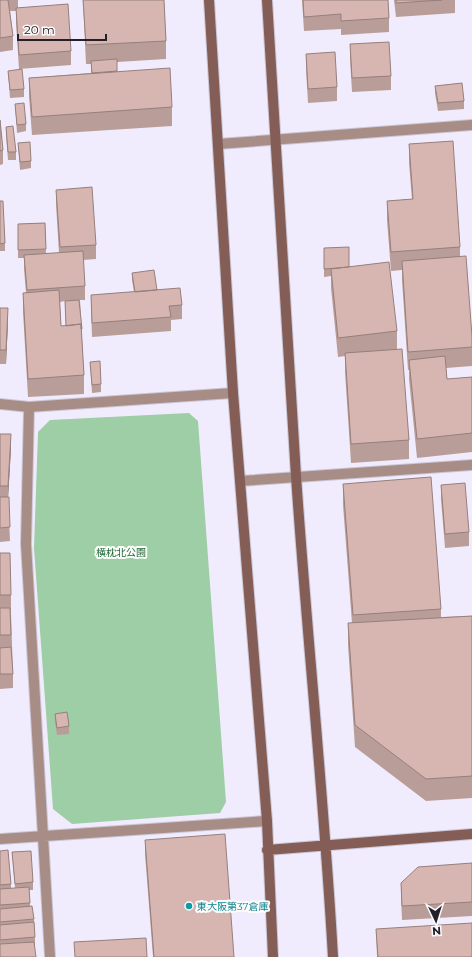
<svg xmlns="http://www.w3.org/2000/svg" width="472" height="957" viewBox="0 0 472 957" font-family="Montserrat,'Noto Sans JP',sans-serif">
<rect width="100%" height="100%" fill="#f1ecfd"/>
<!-- green -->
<path fill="#9dcea5" d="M189,413L198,421L226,802L220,813L72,824L53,809L34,548L38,432L50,420Z"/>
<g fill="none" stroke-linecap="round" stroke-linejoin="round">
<!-- street casing -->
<g stroke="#ccc7d7" stroke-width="12">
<path id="street" d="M218,144L472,125
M0,404L29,407L233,393
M29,407L26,544L50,957
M240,481L472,465
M0,839L267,821"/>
</g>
<!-- secondary casing -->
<g stroke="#ccc7d7" stroke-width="12">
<path id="secondary" d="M209,0L233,393L267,821L273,957
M267,0C278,159 285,318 296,476C307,637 324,797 333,957
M267,850L472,834"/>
</g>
<!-- street -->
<use href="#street" stroke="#a88d87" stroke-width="10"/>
<!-- secondary -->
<use href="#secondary" stroke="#845e56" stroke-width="10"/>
</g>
<!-- wall -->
<path fill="#b99d98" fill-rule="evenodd" d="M0,0H18V8L71,51V65L19,69L16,22V11H10L13,36V50L0,52Z
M83,0H164L166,41V59L117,62V71L172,107V126L32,135L29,96V78L91,73V64H86Z
M302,0H388L389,18V32L341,35V29L304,31Z
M394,0H455V13L396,17Z
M350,44L391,76V90L352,92L350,58Z
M306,54L337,87V101L308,103L306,68Z
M8,71L24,89V97L10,98Z
M435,86L464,101V109L438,111L435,93Z
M15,104L26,124V131L17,133Z
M0,120L3,150V164L0,165Z
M6,127L16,152V160H8L6,134Z
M18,143L31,161V168L20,170Z
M409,144L460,247V257L472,336V366L446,368L447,379L472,377V452L417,458L409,379V370H408L402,280V270L391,271L387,220V201L412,199L409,163Z
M56,190L96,245V259L83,260L85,286V300H80L84,375V394L28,397L23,312V293H26L24,269V258H18V224L45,223L46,254L59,253L56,204ZM65,301L66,326H61L60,302Z
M0,201L5,243V251H0Z
M324,248L349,267L397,331V349L409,440V459L351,463L345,372V356L338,357L331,288V276L324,277Z
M132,273L157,290L182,305V319L171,320V331L92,337L91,309V295L134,292L132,280Z
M0,308L8,322L6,364H0Z
M90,362L101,384V392L92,393Z
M0,434L11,448L8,497L10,541L0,542Z
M343,484L441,609V617L472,616V798L426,801L355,747L348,645V623H352L343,505Z
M441,485L469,532V546L445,548L441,499Z
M0,553L11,595V613L13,674V688L0,689Z
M55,714L69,726V734L57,735L55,722Z
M145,840L234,957H153L145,854Z
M0,851L11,884V888H15L12,852L33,882V890H29L30,906L34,919L35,937V945L0,957Z
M472,863V916L402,920L401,897V883Z
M376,929L472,957H377Z"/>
<!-- shaded-wall -->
<path fill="#967f7c" d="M8,308V322L6,364V350Z
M11,434V448L8,500V486Z"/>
<!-- building -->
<path fill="#d7b6b1" stroke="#967f7c" d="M0,0H8L13,36L0,38Z
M83,0H164L166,41L86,45Z
M303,0H388L389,18L341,21V14L304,17Z
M396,0H442L396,3Z
M68,4L71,51L19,55L16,8Z
M389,42L391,76L352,78L350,44Z
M335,52L337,87L308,89L306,54Z
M117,59V71L92,73L91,61Z
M170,68L172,107L32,117L29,78Z
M22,69L24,89L10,90L8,71Z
M462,83L464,101L438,103L435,86Z
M24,103L26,124L17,125L15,104Z
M0,120L3,150L0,151Z
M13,126L16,152H8L6,127Z
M453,141L460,247L391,252L387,201L413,199L409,144Z
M30,142L31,161L20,162L18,143Z
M92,187L96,245L60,247L56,190Z
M0,201H3L5,243L0,244Z
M45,223L46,249L18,250V224Z
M349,247V267L324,269V248Z
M83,251L85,286L27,290L24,255Z
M466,256L472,336V347L408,352L402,261Z
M389,262L397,331L338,338L331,269Z
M154,270L157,290L135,292L132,273Z
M180,288L182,305L169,306L171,317L92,323L91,295Z
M59,290L61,326L81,324L84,375L28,379L23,293Z
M79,300L82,329H81V324L66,326L65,301Z
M0,308H8L6,350H0Z
M402,349L409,440L351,444L345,353Z
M445,356L447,379L472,377V433L417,439L409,360Z
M100,361L101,384L92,385L90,362Z
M0,434H11L8,486H0Z
M431,477L441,609L353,615L343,484Z
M465,483L469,532L445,534L441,485Z
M0,497H9L10,527L0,528Z
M0,553H10L11,595H0Z
M0,608H10L11,635H0Z
M472,616V776L426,779L355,725L348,623Z
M11,647L13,674H0V648Z
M67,712L69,726L57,728L55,714Z
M225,834L234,957H154L145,840Z
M8,850L11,884L0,885V851Z
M31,851L33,882L15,884L12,852Z
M472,863V902L402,906L401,883L418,867Z
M29,887L30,903L0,905V889Z
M32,906L34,919L0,922V909Z
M34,922L35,937L0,940V925Z
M472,923V957H378L376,929Z
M146,938L147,957H75L74,942Z
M34,942L36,957H0V944Z"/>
<!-- markers -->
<circle fill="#0f9aa8" stroke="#fcfcfc" stroke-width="1.5" cx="189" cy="906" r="4"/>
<g text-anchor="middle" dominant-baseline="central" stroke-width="4" stroke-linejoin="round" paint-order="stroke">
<!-- park labels -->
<g font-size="10" fill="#206835" stroke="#fcfcfc">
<text x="121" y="552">横枕北公園</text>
</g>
<!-- culture labels -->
<g font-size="10" fill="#0d838f" stroke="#fcfcfc" text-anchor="start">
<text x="197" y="906">東大阪第37倉庫</text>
</g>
</g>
<!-- north arrow -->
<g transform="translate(436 921) rotate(176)" stroke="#fcfcfc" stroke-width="3" paint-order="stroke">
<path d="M0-3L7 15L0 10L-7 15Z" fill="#23202a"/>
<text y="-6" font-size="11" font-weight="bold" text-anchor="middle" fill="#23202a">N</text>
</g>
<!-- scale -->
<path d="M18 34v6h88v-6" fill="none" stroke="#23202a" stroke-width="2"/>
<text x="24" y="34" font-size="12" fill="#23202a" stroke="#fcfcfc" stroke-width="3" paint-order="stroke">20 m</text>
</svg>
